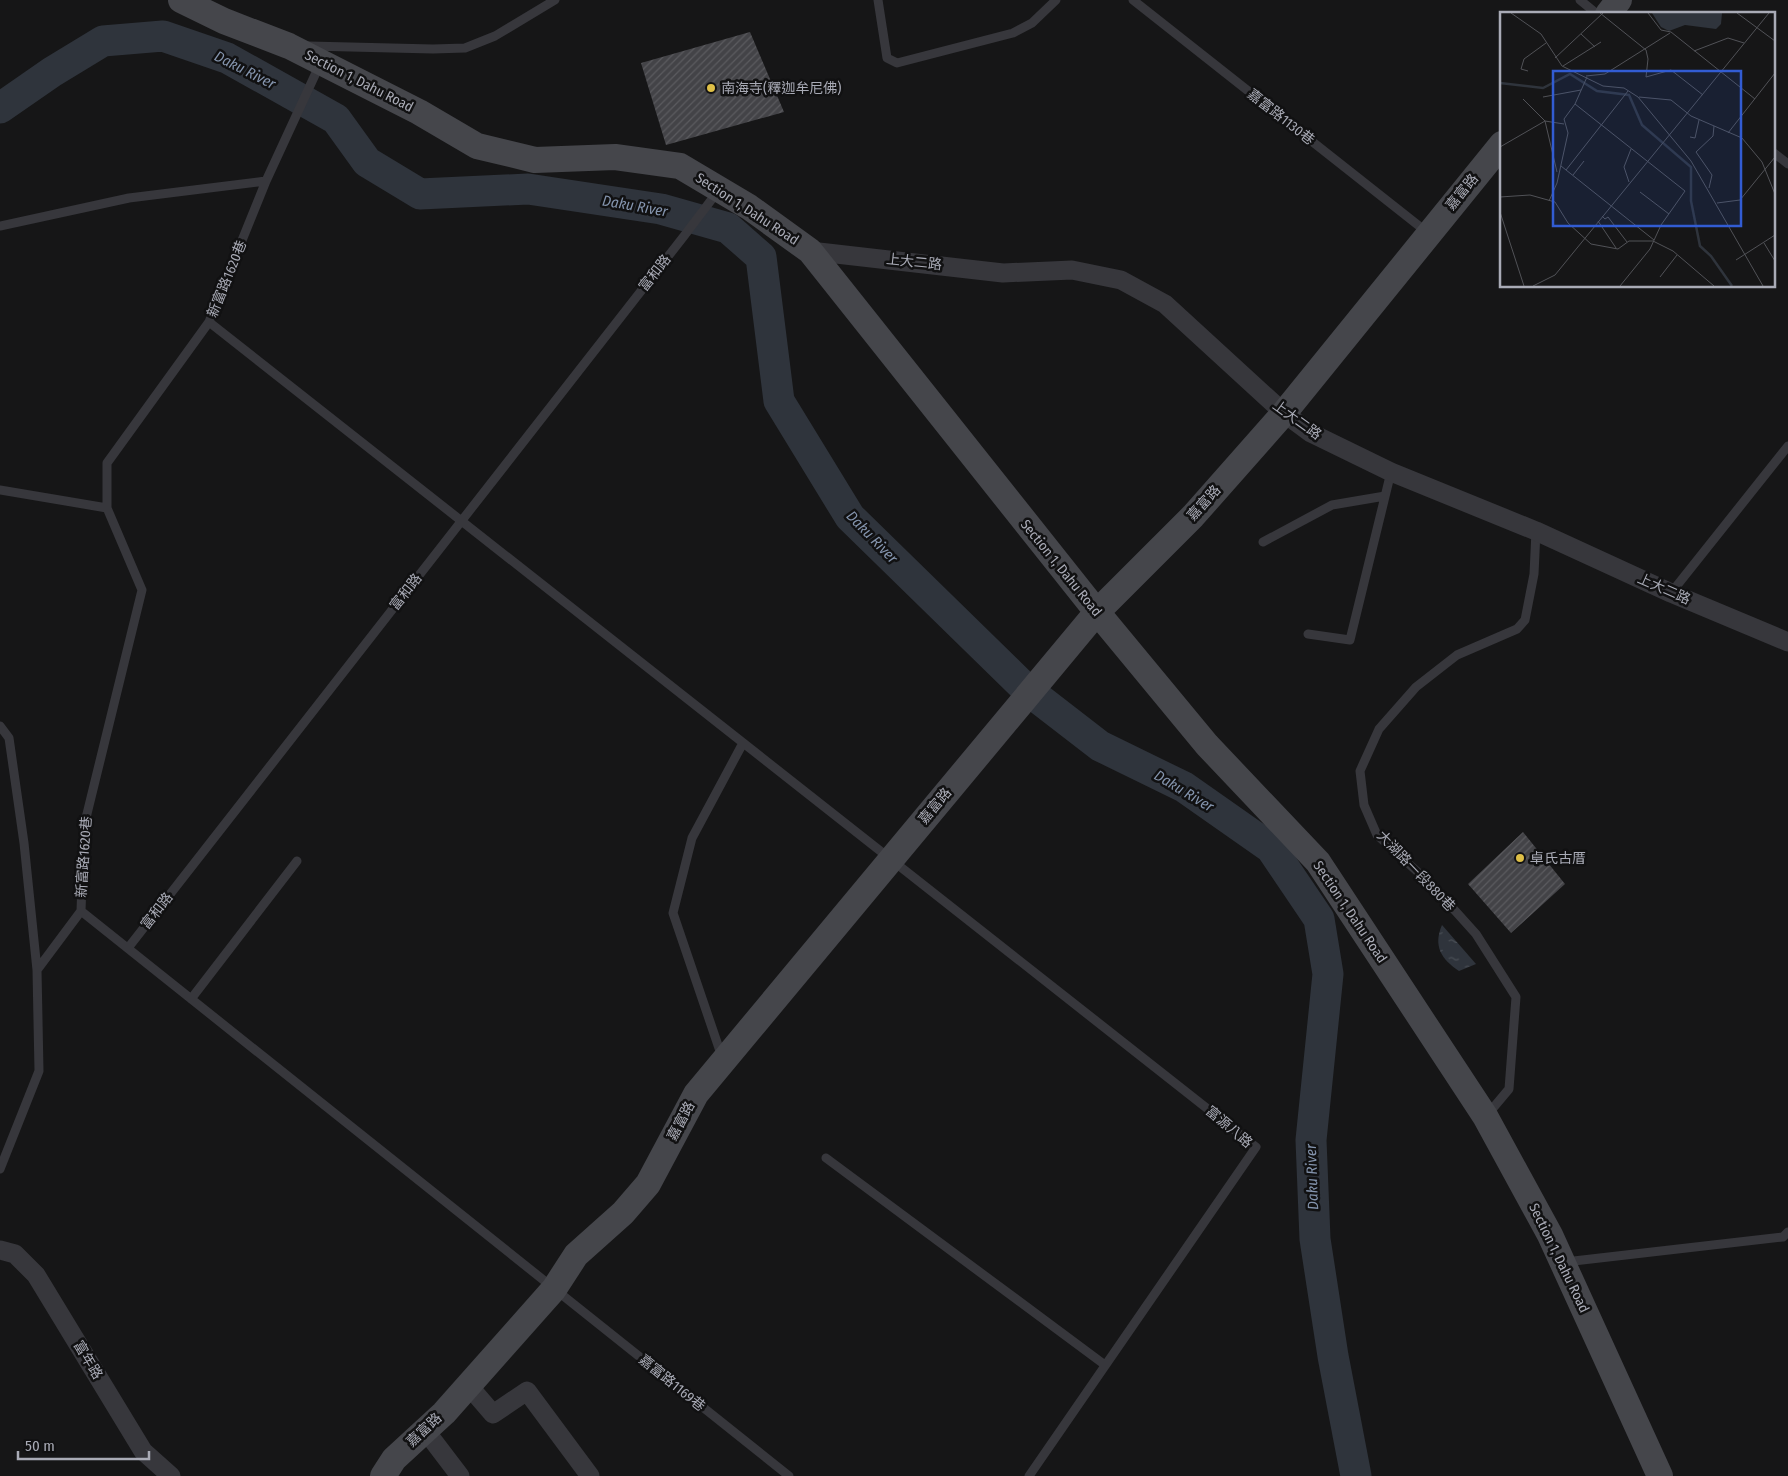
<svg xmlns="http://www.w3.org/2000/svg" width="1788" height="1476" viewBox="0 0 1788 1476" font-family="'Fira Sans Condensed','Noto Sans TC',sans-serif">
<defs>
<pattern id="water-ripples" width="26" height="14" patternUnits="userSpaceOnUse" patternTransform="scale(1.25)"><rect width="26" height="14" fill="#2f343c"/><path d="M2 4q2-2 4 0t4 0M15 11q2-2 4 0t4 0" fill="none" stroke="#4a4f56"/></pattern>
<pattern id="building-hatch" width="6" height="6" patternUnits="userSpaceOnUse" patternTransform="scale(1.25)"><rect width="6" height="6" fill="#434347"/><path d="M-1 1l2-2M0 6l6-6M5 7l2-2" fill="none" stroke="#5b5b5f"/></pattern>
</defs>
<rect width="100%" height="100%" fill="#161617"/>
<!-- water -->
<path fill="url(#water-ripples)" d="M1442,925L1476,964L1459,971C1441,959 1433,946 1442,925Z"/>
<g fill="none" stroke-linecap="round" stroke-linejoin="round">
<!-- river -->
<path stroke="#2f343c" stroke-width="31" d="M0,108L52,72L103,41L163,36L227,58L336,119L367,162L420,194L528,189L661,209L728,228L761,257L779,401L850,517L1025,688L1100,746L1184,787L1271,848L1319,919L1328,974L1311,1140L1315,1239L1333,1356L1356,1476"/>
</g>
<!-- building -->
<path fill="url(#building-hatch)" d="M750,32L784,112L666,145L641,63Z
M1523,832L1565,884L1511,933L1468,884Z"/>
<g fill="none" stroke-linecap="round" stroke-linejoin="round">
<!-- lane -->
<path stroke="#37373c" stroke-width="9" d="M878,0L887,58L897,63L1013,33L1032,23L1056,0
M1133,0L1428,233
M1580,0L1597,14
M309,46L433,49L465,48L495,36L555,0
M1774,153L1788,164
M0,226L129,198L266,181
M209,322L1256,1147L1029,1476
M0,490L107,508
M1263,542L1332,505L1385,496
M1671,593L1788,446
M1308,634L1350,640L1391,472
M0,726L9,738L24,843L37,970
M81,911L789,1476
M128,948L684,236L718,191
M191,999L297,861
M722,1057L673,913L692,838L743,743
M1488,1114L1509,1089L1516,997L1476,934L1431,884L1377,835L1364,805L1360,771L1379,729L1416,687L1457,655L1517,629L1525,620L1534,574L1536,531
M826,1158L1105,1365
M0,1169L39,1071L37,970L81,911L84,826L142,590L107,508V463L209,322L266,181L320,64
M1565,1262L1783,1237L1788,1232"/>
<!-- street -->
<path stroke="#37373c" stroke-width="19" d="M810,251L1003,273L1072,270L1121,280L1165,304L1284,413L1311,433L1391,472L1536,531L1671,593L1788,642
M0,1250L15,1254L36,1275L143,1451L171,1476
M468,1385L493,1414L527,1391L590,1476
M425,1430L460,1476"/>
<!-- secondary -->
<path stroke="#45464b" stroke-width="26" d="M181,0L224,21L289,46L419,112L477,146L535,160L615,157L680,166L749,207L810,251L1097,612L1207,745L1318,862L1485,1116L1550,1235L1660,1476
M1608,14L1619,0
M383,1476L394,1459L444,1413L554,1289L576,1255L623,1213L648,1184L696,1094L1097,612L1193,516L1284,413L1502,144"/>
</g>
<!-- markers -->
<g fill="#debf47" stroke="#111112" stroke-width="2">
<circle cx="711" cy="88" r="5"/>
<circle cx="1520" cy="858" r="5"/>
</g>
<g text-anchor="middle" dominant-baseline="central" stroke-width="5" stroke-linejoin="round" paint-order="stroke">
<!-- street labels -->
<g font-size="14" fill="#a9abb6" stroke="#111112">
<text transform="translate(359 81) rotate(27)">Section 1, Dahu Road</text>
<text transform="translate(1281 117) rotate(38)">嘉富路1130巷</text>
<text transform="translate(1462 192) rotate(-51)">嘉富路</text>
<text transform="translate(747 209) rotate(33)">Section 1, Dahu Road</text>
<text transform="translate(914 262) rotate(6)">上大二路</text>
<text transform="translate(655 273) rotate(-52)">富和路</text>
<text transform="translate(227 279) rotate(-68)">新富路1620巷</text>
<text transform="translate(1297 420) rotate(36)">上大二路</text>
<text transform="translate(1204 503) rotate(-48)">嘉富路</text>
<text transform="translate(1061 568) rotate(51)">Section 1, Dahu Road</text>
<text transform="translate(1664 589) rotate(24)">上大二路</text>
<text transform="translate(406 592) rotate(-52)">富和路</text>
<text transform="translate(935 806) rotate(-50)">嘉富路</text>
<text transform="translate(84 857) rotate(-86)">新富路1620巷</text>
<text transform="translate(1416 871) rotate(46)">大湖路一段880巷</text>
<text transform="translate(157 911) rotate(-52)">富和路</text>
<text transform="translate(1350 912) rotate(56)">Section 1, Dahu Road</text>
<text transform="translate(681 1121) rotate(-62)">嘉富路</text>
<text transform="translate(1229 1127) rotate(40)">富源八路</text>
<text transform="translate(1559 1258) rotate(64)">Section 1, Dahu Road</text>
<text transform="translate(88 1360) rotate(59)">富年路</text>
<text transform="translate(672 1383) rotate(39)">嘉富路1169巷</text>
<text transform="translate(424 1430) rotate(-43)">嘉富路</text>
</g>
<!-- poi labels -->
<g font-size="14" fill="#a9abb6" stroke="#111112" text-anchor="start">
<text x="721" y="88">南海寺(釋迦牟尼佛)</text>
<text x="1530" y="858">卓氏古厝</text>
</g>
<!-- water labels -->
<g font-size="15" font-style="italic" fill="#8494ad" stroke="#111112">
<text transform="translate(245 70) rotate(27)">Daku River</text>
<text transform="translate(635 206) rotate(10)">Daku River</text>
<text transform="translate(872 537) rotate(46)">Daku River</text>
<text transform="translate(1184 791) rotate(31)">Daku River</text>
<text transform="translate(1312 1177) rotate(-92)">Daku River</text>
</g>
</g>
<!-- overview -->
<g transform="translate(1500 12)">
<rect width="275" height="275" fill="#161617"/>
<path d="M152,1H222L221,12L216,17L185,13L169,19L161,15Z" fill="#2f343c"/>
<path fill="none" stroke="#2f343c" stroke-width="2.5" d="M0,71L43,76L70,62L97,79L129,83L142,113L191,155V189L200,234L211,244L232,274"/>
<path fill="none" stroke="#515257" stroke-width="1" d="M11,1L41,22L62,54L103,74L124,76L138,85L191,149L263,274M100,1L146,38L148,47L146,65L171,58L203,83M148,1L161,18L171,20L255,87M237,1L275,29M81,22L95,35M194,39L228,26L244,31M55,46L103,1M63,54L101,30M28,59L21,57L24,47L46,31M86,64L105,62L170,21M43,85L81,78M139,85L171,88L191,104L242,126L262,150L275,182M23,87L45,109L57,160M75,92L185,179L161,213L150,237L120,274M228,121L275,61M190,125L195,126L199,108M0,135L45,109L64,112M61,154L154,228M66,158L128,79M73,163L84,149M129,170L124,155L131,137M209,176L212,163L196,140L213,124L214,114M140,180L169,202M0,185L30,183L55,190L68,211L91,232L118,237L129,229H153L173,239L214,274M49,189L57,171L68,121L64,107L75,92L87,65M217,191L240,188L275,145M0,200L24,274M102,204L105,207L108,205L127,230M98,209L116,236M264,231L275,249M236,248L275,223M160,265L177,243M33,274L55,263L269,1"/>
<path fill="#325cd3" fill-opacity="0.15" stroke="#325cd3" stroke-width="2.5" d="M53,59H241V214H53Z"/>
<rect width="275" height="275" fill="none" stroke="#a9abb6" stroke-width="2.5"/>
</g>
<!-- scale -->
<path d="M18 1451v8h131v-8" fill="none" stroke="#a9abb6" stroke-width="2.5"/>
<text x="25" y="1451" font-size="15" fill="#a9abb6" stroke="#111112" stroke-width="4" paint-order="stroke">50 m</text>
</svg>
